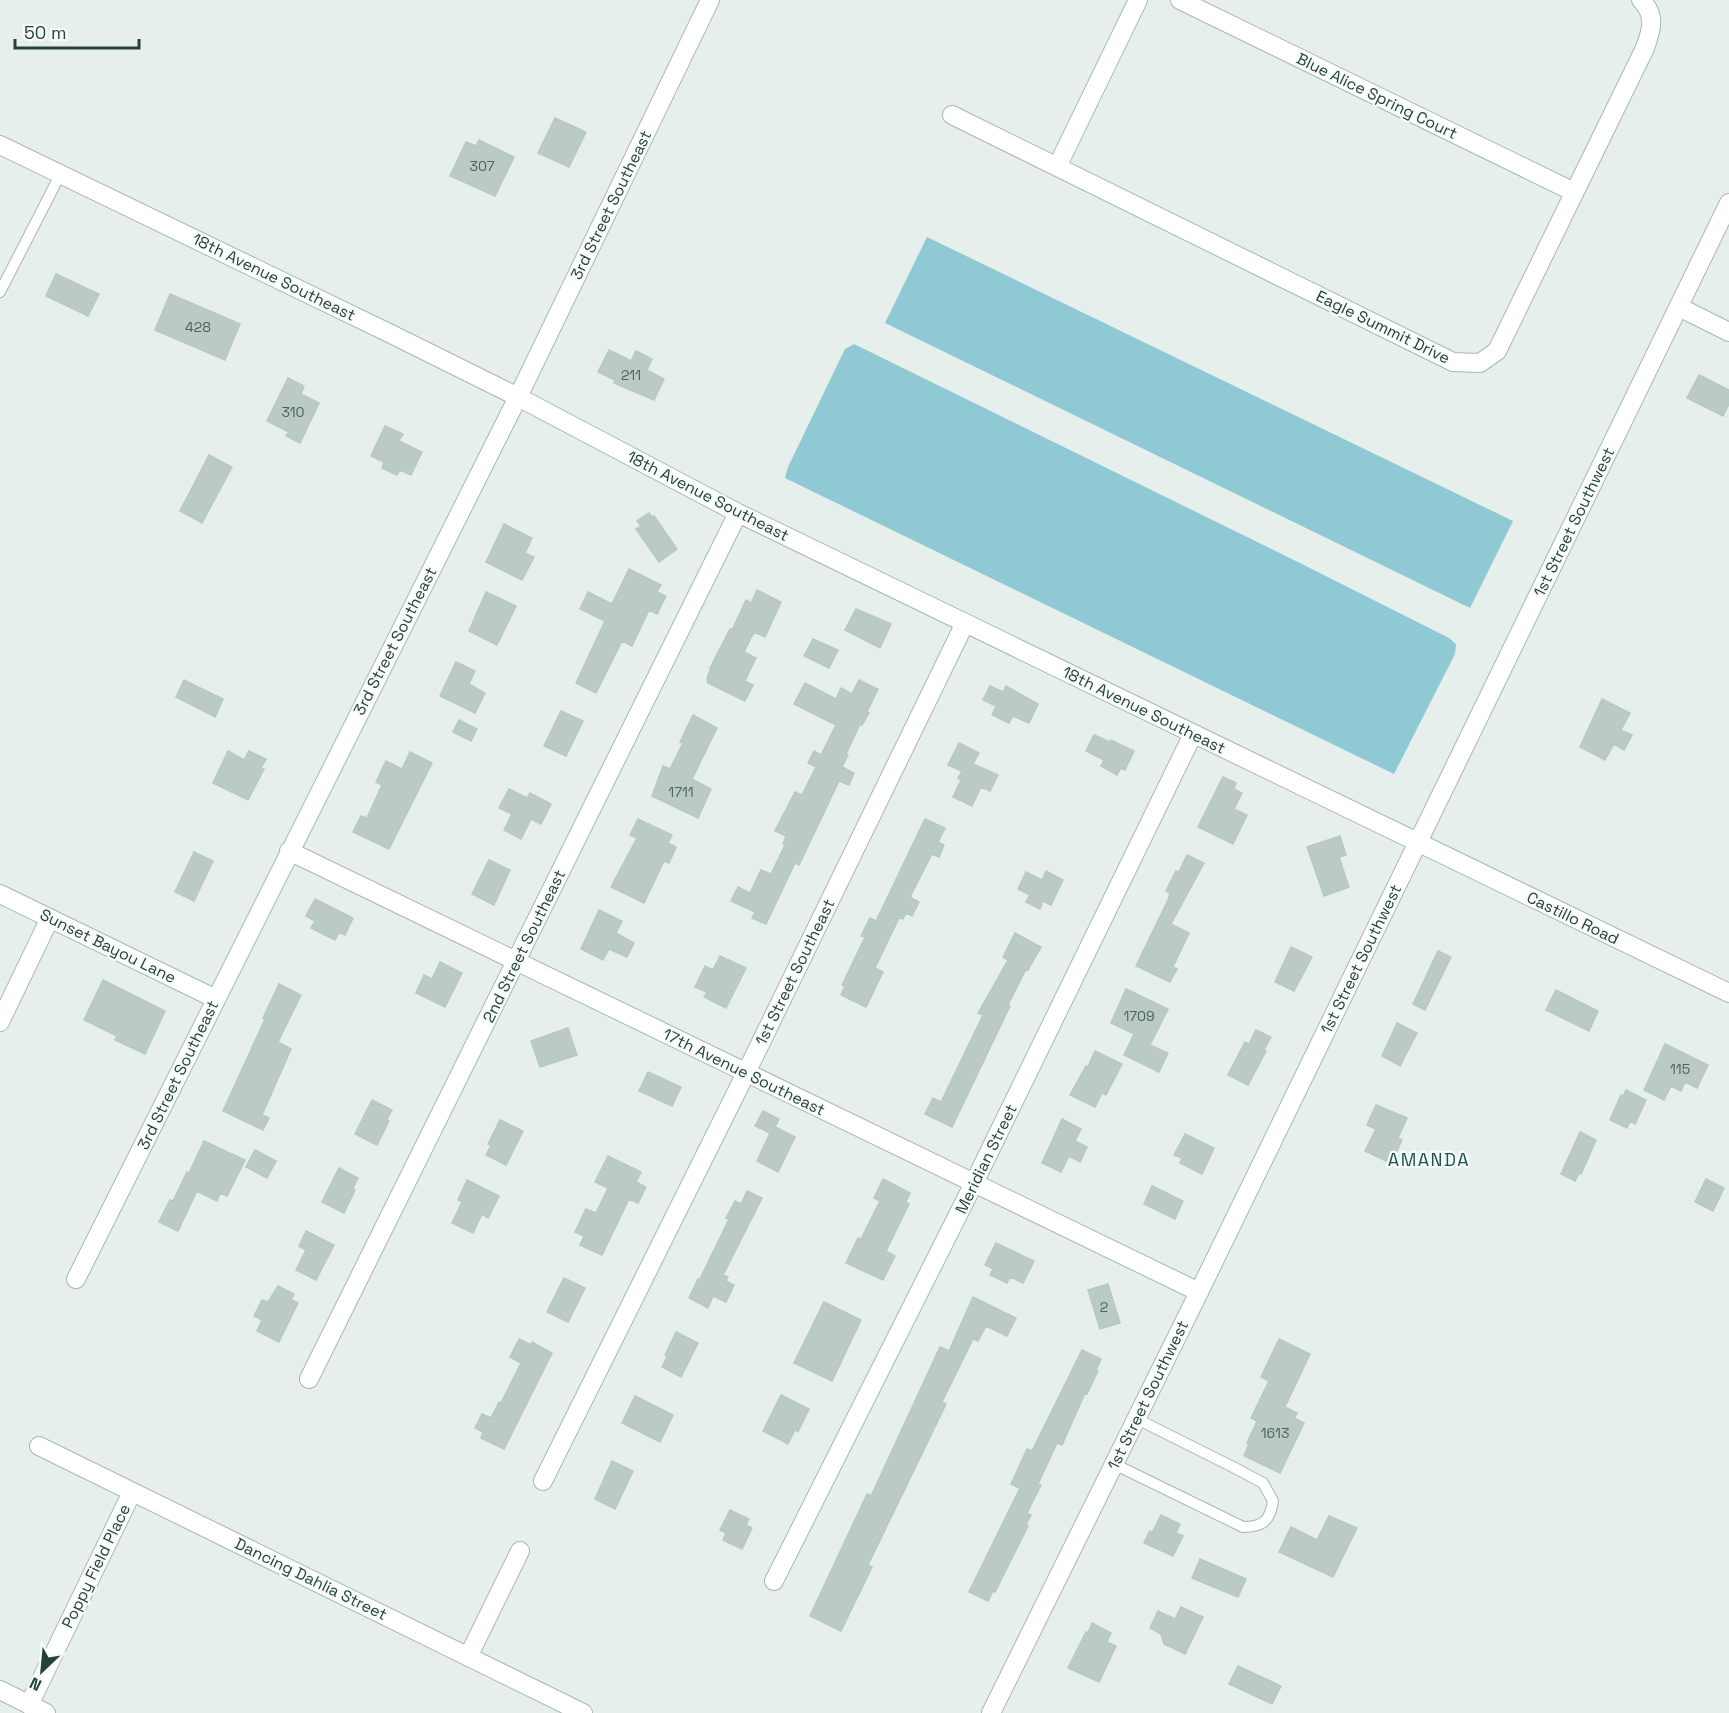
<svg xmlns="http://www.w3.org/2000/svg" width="1729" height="1713" viewBox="0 0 1729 1713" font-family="'Space Grotesk',sans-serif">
<rect width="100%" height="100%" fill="#e6efeb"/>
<!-- water -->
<path fill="#8ec9d4" d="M927,237L1513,521L1470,608L885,323Z
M854,344L1298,562L1449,638L1456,644L1455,654L1394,774L785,478L788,467L845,349Z"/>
<!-- building -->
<path fill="#bbcac4" stroke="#b8c9c2" stroke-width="1.5" d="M555,118L586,132L569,167L538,153Z
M479,140L514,157L495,196L450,176L466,142L476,146Z
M56,274L99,294L88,316L46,296Z
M170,294L240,324L225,360L155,330Z
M609,350L631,361L636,351L652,359L647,370L664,379L654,400L614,383L615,380L598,372Z
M1699,375L1729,390V404L1723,416L1687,398Z
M288,378L304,386L301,394L319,403L300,443L286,436L289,432L267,421Z
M385,426L403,434L399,441L422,452L411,475L400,470L397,475L382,468L384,462L371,456Z
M209,455L232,467L202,523L180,511Z
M649,513L652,517L654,516L677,549L659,562L636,529L641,526L637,521Z
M504,524L532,538L525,553L534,557L522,580L486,562Z
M629,569L661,585L657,592L666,596L657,614L649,610L632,646L622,641L596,693L576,683L605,621L580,609L588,592L612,604Z
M757,590L781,602L765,637L754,632L744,652L756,658L745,681L753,685L745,701L708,683L707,678L711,668H710L730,629L732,630L746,600L751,603Z
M486,592L516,606L497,645L469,631Z
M856,609L891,624L880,648L845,630Z
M813,639L838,650L829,668L804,656Z
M456,662L475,671L469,684L485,693L475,713L440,696Z
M184,680L223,699L215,717L176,697Z
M859,680L878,689L867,712L869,713L862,725L860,724L846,754L848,755L842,767L854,773L849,785L839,781L799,865L795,863L766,924L752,918L755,912L731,901L738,887L750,893L761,870L771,874L785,845L783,844L786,836L775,831L795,792L802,795L816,767L808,763L814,751L821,755L836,725L794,704L805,683L836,699L841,688L852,694Z
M990,686L1003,692L1006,686L1038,704L1029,723L1013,716L1009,723L992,715L996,706L983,700Z
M1602,699L1630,713L1621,730L1632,735L1624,750L1614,744L1605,760L1580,747Z
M561,711L583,721L566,756L544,746Z
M693,715L717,728L692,779L711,789L698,818L652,796L663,766L670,769L683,743L680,742Z
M459,720L477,729L471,741L453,732Z
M1094,735L1110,742L1111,740L1134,751L1125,770L1121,768L1117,775L1101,766L1104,760L1086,751Z
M959,743L979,753L973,764L998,775L990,791L981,787L972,806L953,797L961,780L958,778L962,771L948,765Z
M228,751L244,760L249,751L266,759L261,768L264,769L248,800L213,783Z
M410,752L432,763L389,849L353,832L361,816L367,818L382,785L376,782L386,761L402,769Z
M1223,777L1236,783L1234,789L1242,793L1234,809L1247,815L1233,844L1198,827Z
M509,789L527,798L530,793L551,804L541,824L531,819L521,839L504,830L512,814L499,808Z
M638,819L672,835L668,843L676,847L669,863L664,861L644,903L611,887L637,838L630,835Z
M925,819L945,828L938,842L944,845L939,857L932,854L910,897L919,902L912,916L906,913L903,919L899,918L875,968L883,972L866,1007L841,995L845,986L842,985L865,937L861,936L870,918L876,921Z
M1340,836L1346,855L1339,857L1349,887L1324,896L1307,847Z
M194,852L213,861L194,901L175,892Z
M1187,855L1204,863L1171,924L1189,933L1173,967L1177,969L1170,982L1136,966L1168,900L1170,893L1166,891L1176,871L1179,872Z
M489,860L510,870L494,905L472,894Z
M1046,871L1063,880L1051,905L1043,901L1040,909L1026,902L1030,895L1018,889L1026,872L1042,880Z
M315,899L353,918L345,935L339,932L335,940L311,928L315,921L306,916Z
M599,910L622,921L616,933L634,943L627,957L609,949L603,960L581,949Z
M1015,933L1041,947L1032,963L1028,970L1026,969L1008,1005L1010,1006L952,1127L925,1114L933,1098L941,1102L983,1015L978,1013L1008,960L1003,957Z
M1291,947L1312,957L1294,991L1275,982Z
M1438,951L1451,957L1425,1010L1413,1004Z
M720,956L746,968L726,1008L704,997L707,992L695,987L705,966L713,970Z
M440,962L462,973L445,1007L416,993L424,975L432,979Z
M103,980L165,1011L145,1054L115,1040L117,1036L84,1020Z
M279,984L301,995L278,1042L291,1049L262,1115L269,1118L263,1130L223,1111L265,1019L263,1018Z
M1126,989L1168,1009L1150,1045L1168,1053L1159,1072L1124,1055L1134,1034L1111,1023Z
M1556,990L1598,1011L1589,1031L1546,1010Z
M1397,1023L1417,1033L1400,1066L1382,1056Z
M568,1028L577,1055L540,1067L531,1041Z
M1256,1030L1271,1037L1264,1050L1266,1051L1248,1085L1228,1075L1245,1042L1249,1044Z
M1665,1044L1708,1065L1697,1088L1685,1082L1681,1091L1671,1086L1664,1100L1644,1090Z
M1095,1051L1122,1064L1106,1095L1102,1093L1095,1107L1070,1095L1086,1066L1088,1067Z
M648,1072L681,1087L672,1106L639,1091Z
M1626,1090L1646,1100L1635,1124L1630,1121L1627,1128L1610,1120L1621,1095L1623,1096Z
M372,1100L392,1110L387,1119L389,1121L377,1145L355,1134Z
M1376,1105L1407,1118L1398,1138L1402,1140L1396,1153L1391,1151L1386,1161L1365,1151L1376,1129L1367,1125Z
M763,1111L779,1119L775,1127L795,1137L778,1172L757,1161L770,1133L755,1126Z
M1062,1119L1081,1129L1075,1141L1087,1147L1080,1162L1069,1156L1061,1172L1042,1163Z
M500,1120L523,1131L506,1165L486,1155L491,1145L488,1144Z
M1580,1132L1596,1140L1581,1174L1579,1173L1575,1181L1561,1174Z
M1185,1134L1214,1148L1202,1174L1180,1163L1182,1158L1174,1155Z
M204,1141L245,1160L227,1196L220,1193L217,1201L197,1191L178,1231L159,1222L170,1200L173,1201L187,1172L189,1173Z
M255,1150L276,1161L267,1178L246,1167Z
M608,1156L641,1172L636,1182L646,1187L638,1203L629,1199L602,1255L580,1245L584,1236L575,1232L586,1209L596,1213L608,1188L595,1182Z
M339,1168L358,1178L353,1188L355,1190L344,1213L322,1202Z
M883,1179L910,1193L906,1202L909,1204L886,1251L895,1256L883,1280L846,1263L858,1238L861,1239L880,1201L874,1198Z
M1706,1179L1724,1188L1713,1211L1695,1202Z
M467,1180L499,1196L488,1218L482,1214L473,1233L452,1223L462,1202L458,1200Z
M1152,1186L1183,1201L1175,1219L1144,1204Z
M747,1191L762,1198L723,1275L728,1277L726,1281L734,1285L726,1302L713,1296L708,1308L689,1298L698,1279H700L729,1219L726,1218L735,1201L741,1204Z
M306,1231L334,1245L316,1280L296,1270L306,1250L299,1246Z
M996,1243L1034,1261L1023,1283L1010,1277L1007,1283L990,1275L993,1269L985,1265Z
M564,1278L585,1288L568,1322L547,1312Z
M1108,1284L1120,1323L1100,1329L1088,1290Z
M278,1286L294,1294L291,1300L298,1303L279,1342L257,1331L262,1320L254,1316L262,1300L268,1302Z
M973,1297L1016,1318L1007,1336L986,1326L978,1341L973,1339L942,1402L946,1404L868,1565L872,1567L841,1631L810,1616L867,1494L871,1496L940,1347L949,1351Z
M824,1302L861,1320L832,1381L794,1363Z
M676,1332L698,1343L681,1377L662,1367L667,1357L665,1355Z
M519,1339L531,1345L532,1342L552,1353L504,1449L481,1438L483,1432L475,1428L482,1414L491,1418L499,1402L501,1403L521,1363L510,1357Z
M1279,1339L1310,1354L1285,1407L1297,1413L1294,1418L1304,1423L1280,1473L1244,1456L1249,1444L1247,1443L1257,1421L1251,1418L1269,1381L1261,1377Z
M1082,1350L1101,1359L1096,1370L1098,1371L1087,1394L1085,1393L1062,1445L1057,1443L1038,1484L1041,1485L1027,1513L1031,1515L1026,1525L1028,1526L995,1592L993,1591L988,1601L969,1592L1020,1488L1011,1484L1027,1449L1032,1451Z
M781,1395L809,1409L798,1432L795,1430L788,1444L763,1431Z
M635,1396L673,1415L660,1442L622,1423Z
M612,1461L633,1471L615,1509L595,1499Z
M730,1510L749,1519L746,1525L752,1528L742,1549L723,1540L726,1533L720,1530Z
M1161,1515L1180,1524L1176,1533L1183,1536L1173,1556L1144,1543L1150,1531L1152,1533Z
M1329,1516L1357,1528L1333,1577L1279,1552L1291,1527L1317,1540Z
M1200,1559L1246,1579L1238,1597L1192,1578Z
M1181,1607L1203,1617L1185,1654L1164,1644L1161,1634L1150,1628L1158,1611L1175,1619Z
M1092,1623L1111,1633L1107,1642L1116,1646L1099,1682L1068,1668L1086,1632L1088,1633Z
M1238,1666L1281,1686L1272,1704L1229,1684Z"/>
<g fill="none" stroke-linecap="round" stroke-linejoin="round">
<!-- service casing -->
<g stroke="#a8b8b2" stroke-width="12">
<path id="service" d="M0,292L60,175
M1114,1464L1243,1527C1263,1527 1270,1521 1273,1501L1263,1483L1233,1467L1137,1419"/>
</g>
<!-- minor casing -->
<g stroke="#a8b8b2" stroke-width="20">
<path id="minor" d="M1180,0L1574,192
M952,115L1453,362L1480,363L1497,351L1645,48C1652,29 1656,15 1641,0
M0,145L389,333L518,397L738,513L1729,993
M1057,167L1138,0
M1679,307L1729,332
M289,851L1199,1292
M0,894L216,999
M0,1022L50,918
M76,1279L518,397L710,0
M309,1379L738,513
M39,1446L583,1713
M543,1481L746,1073L965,623
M774,1581L974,1183L1193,734
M468,1657L520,1551
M0,1690L46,1713
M29,1705L132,1492"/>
</g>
<!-- tertiary casing -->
<g stroke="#a8b8b2" stroke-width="20">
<path id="tertiary" d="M991,1713L1199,1292L1729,203"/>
</g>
<!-- service -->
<use href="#service" stroke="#fff" stroke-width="10"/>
<!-- minor -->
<use href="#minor" stroke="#fff" stroke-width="18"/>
<!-- tertiary -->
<use href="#tertiary" stroke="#fff" stroke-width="18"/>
</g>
<g text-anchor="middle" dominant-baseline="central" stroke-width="4.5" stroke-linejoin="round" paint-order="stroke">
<!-- number labels -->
<g font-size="14" fill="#4a645c">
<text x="482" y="166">307</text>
<text x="198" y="327">428</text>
<text x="631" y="375">211</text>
<text x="293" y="412">310</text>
<text x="681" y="792">1711</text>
<text x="1139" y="1016">1709</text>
<text x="1680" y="1069">115</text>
<text x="1104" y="1307">2</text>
<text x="1275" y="1433">1613</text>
</g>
<!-- street labels -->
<g font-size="16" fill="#24423a" stroke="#f7fbf9">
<text transform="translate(1377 96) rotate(26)">Blue Alice Spring Court</text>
<text transform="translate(611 205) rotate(-64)">3rd Street Southeast</text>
<text transform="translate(274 277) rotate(26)">18th Avenue Southeast</text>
<text transform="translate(1383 327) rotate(26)">Eagle Summit Drive</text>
<text transform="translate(708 496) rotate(27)">18th Avenue Southeast</text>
<text transform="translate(1574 522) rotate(-64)">1st Street Southwest</text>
<text transform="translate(395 641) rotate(-63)">3rd Street Southeast</text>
<text transform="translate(1144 710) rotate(26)">18th Avenue Southeast</text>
<text transform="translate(1573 918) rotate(26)">Castillo Road</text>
<text transform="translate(108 946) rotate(26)">Sunset Bayou Lane</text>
<text transform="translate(524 946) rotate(-64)">2nd Street Southeast</text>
<text transform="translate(1361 959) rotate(-64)">1st Street Southwest</text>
<text transform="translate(795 972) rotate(-64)">1st Street Southeast</text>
<text transform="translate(744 1072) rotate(26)">17th Avenue Southeast</text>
<text transform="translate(178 1075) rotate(-64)">3rd Street Southeast</text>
<text transform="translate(986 1159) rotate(-64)">Meridian Street</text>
<text transform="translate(1148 1395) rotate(-64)">1st Street Southwest</text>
<text transform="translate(96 1566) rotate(-64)">Poppy Field Place</text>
<text transform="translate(311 1579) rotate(26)">Dancing Dahlia Street</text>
</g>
<!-- neighbourhood labels -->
<g font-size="18" letter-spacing="1.5" fill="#1f5548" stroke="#f7fbf9">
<text x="1429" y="1159">AMANDA</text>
</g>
</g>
<!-- north arrow -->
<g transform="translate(42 1671) rotate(206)" stroke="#f7fbf9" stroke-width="4.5" paint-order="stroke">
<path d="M0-4.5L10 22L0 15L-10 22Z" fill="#24423a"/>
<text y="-9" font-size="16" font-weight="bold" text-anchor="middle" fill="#24423a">N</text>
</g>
<!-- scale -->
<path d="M15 39v9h124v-9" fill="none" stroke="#24423a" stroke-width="3"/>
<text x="24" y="39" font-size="18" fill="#24423a" stroke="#f7fbf9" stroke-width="4.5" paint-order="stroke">50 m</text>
</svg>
